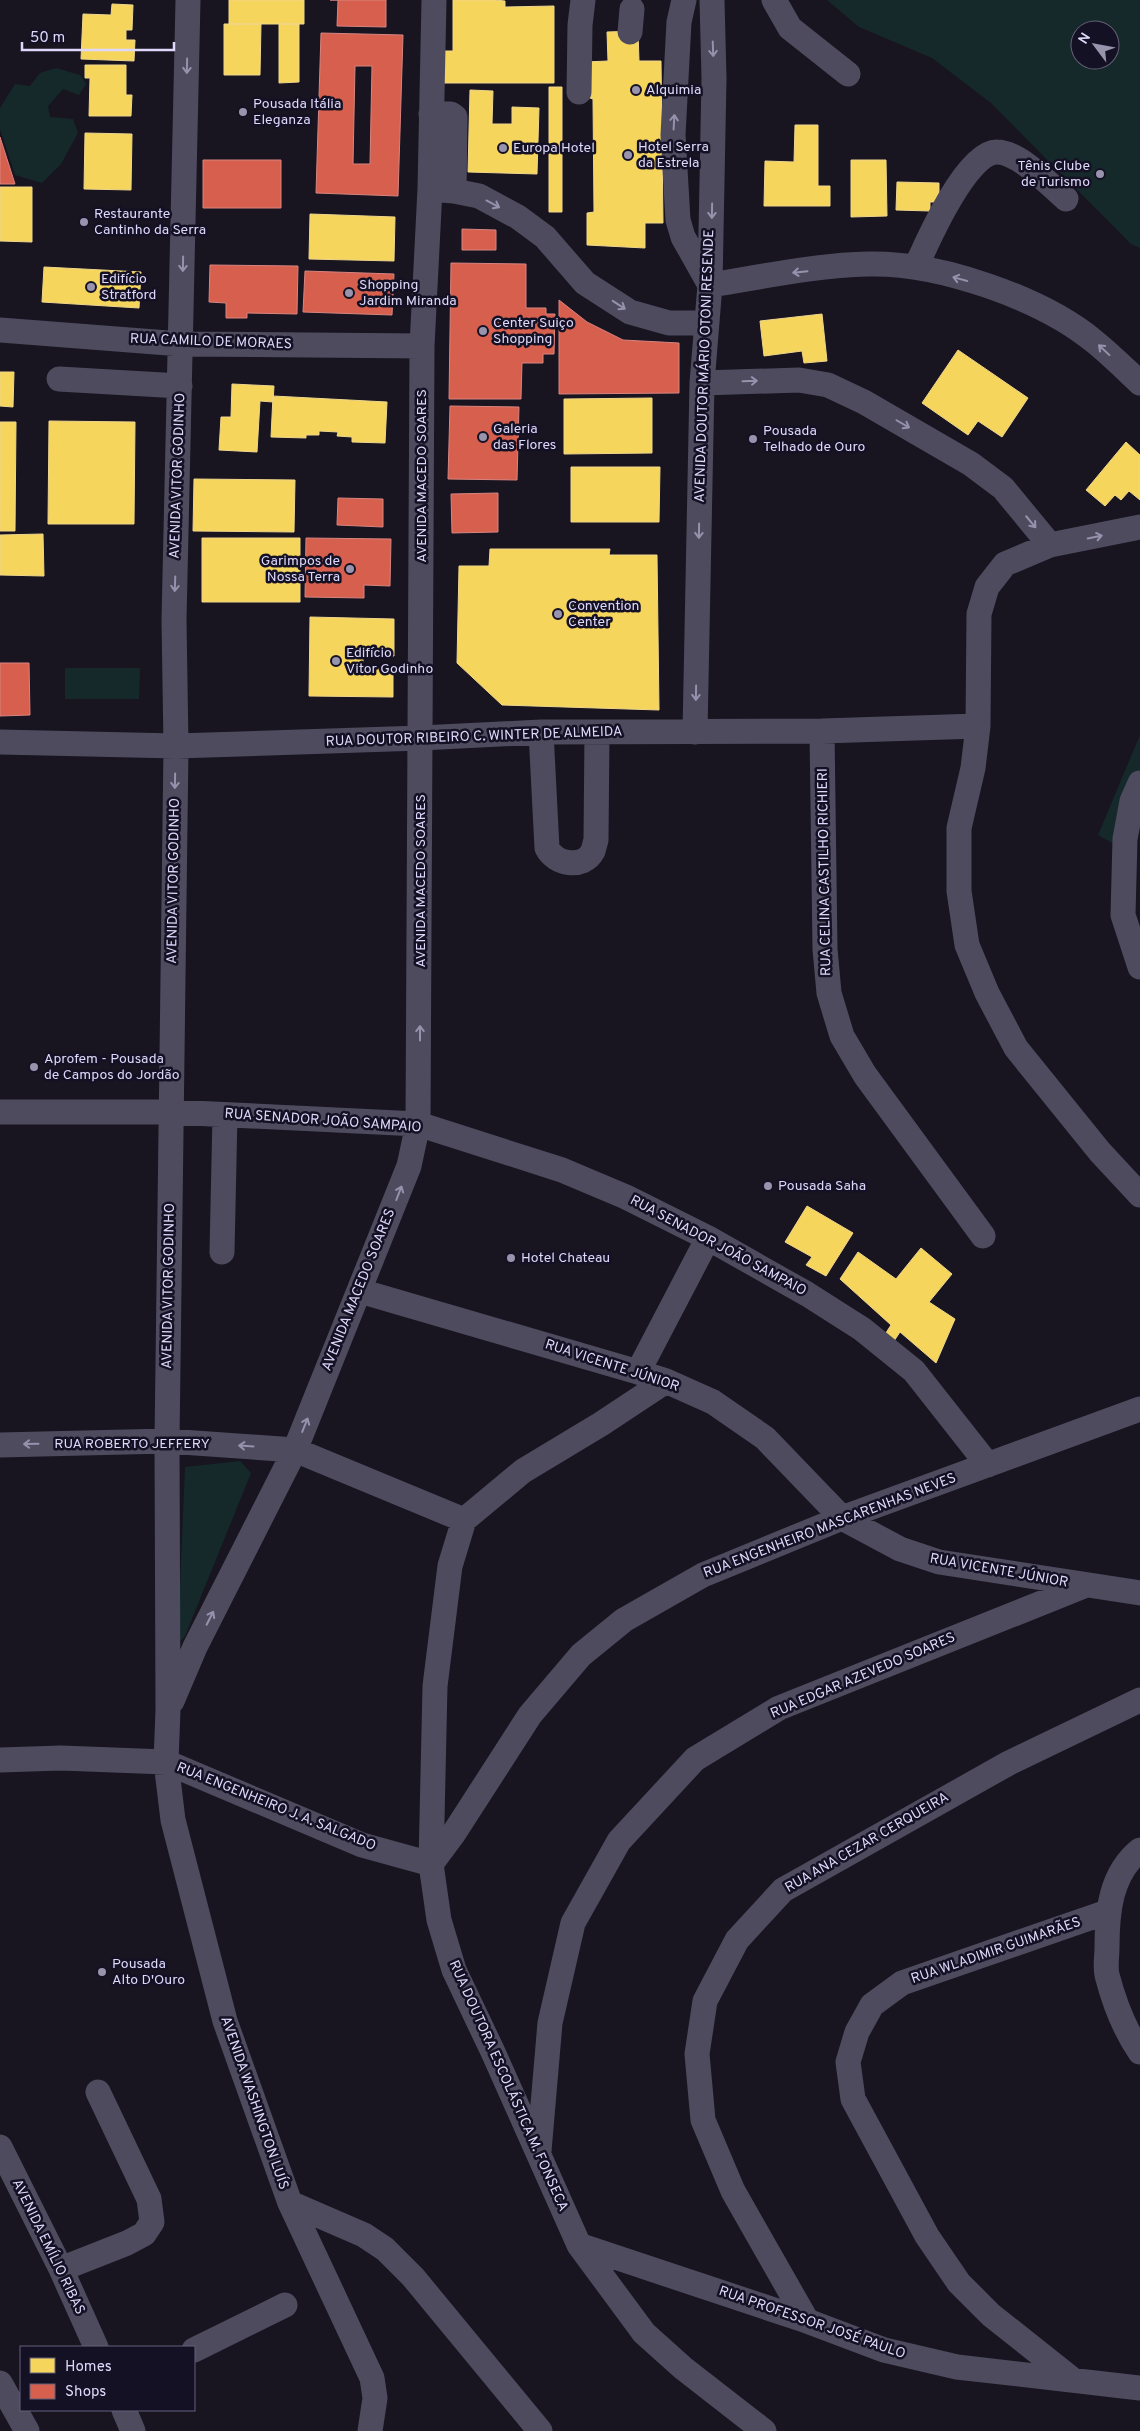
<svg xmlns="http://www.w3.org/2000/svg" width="1140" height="2431" viewBox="0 0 1140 2431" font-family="Overpass,sans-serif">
<rect width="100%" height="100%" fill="#181520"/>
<!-- green -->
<path fill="#15292b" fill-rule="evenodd" d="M827,0H1140V248L1131,244L991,103L932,58L859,27ZM1080,30H1110V60H1080Z
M56,68L80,75L86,84L79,95L63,89L48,106L50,117L73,119L78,133L61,164L42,183L15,175L0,129V108L15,84L30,86L40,73Z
M65,668H140L139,699H65Z
M1140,735V829L1128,852L1098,835Z
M240,1461L251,1473L185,1636L181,1641L178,1634L185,1467Z"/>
<!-- homes -->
<path fill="#f6d55c" stroke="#efd68c" d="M229,0H304V24H229Z
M453,0H495L505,1V7L554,6V83H440V51H453Z
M112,4L133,5L132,30H126V40H135L134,61L81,59L83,14L111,15Z
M224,24H261L260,75H224Z
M279,24H299V82L279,83Z
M638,31L639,61H661L663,223H645V248L587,245V213L594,212L593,99L587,97L585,62L608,61L607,32Z
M85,65H126V95H132L131,116H89L90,78H85Z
M549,87H562V212H549Z
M470,90L493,91L492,124H512V107L539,108L537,174L468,172Z
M795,125H818V186H830V206H764L765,161L794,162Z
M85,133L132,134L131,190L84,189Z
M851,160H886L887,216L851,217Z
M897,182L939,183V202H930V211L896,210Z
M0,187H32V242L0,241Z
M310,214L395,217L394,261L309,259Z
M44,267L141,272L139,308L42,302Z
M822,314L827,361L804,363L802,351L764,356L760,321Z
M958,350L1028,398L1002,437L978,421L968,435L922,403Z
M0,372H14L13,407L0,406Z
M232,384L274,386L273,402L260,401L257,452L219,450L221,417H231Z
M273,396L387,402L385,443L352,442V437L337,436L338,432L319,431V435H306V438L271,437Z
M652,398V453L564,454V399Z
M49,421L135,422L134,524H48Z
M0,422H16L15,531H0Z
M1126,442L1140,455V500L1129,491L1121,500L1115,495L1105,506L1086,490Z
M571,467H660L659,522H571Z
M194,479L295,480L294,532L193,531Z
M43,534L44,576L0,575V535Z
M202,538H300V602H202Z
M490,549H610L609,555H657L659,710L502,705L457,663L459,566H489Z
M310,617L394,619V656H363V666L393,667V697L309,696Z
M807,1206L853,1233L826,1276L806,1265L812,1257L785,1242Z
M921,1248L952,1274L929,1302L955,1319L936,1363L900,1332L892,1344L884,1336L891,1325L840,1279L858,1252L896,1279Z"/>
<!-- shops -->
<path fill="#d6604d" stroke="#d88481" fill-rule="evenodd" d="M330,0H386V27L337,26L338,0Z
M321,33L403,35L398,196L316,193ZM355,66H372L370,164H353Z
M0,137L15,184H0Z
M203,160H281V208H203Z
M462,229L496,230V250H462Z
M451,263L526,264V308H546V314H555L554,354H543V363H522L521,399H449Z
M210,265L298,266L297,314L247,313V318H226V303L209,302Z
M305,271L394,274L392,315L303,312Z
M559,300L587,322L623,340L679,343V393L559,394Z
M450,406L519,407L517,480L448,479Z
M498,493V532L452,533L451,494Z
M338,498L383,499V527L337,525Z
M306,538L391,539L390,586L364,585V598L305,597Z
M0,663H29L30,715L0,716Z"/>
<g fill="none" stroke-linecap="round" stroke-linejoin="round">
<!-- minor -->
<path stroke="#4e4b5f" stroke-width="25" d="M188,0L174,620L176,746L167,1441L168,1710L166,1762L173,1820L225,2021L290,2203L372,2378L375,2398L370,2431
M684,0L679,22L673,135L678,220L683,237L710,285C761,277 817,265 868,264C938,262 1042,298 1095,342C1111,355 1125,369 1140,383
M774,0L790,28L848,74
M630,32L632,9
M579,92L580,25L583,0
M431,114H451L455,117L454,191
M430,189L454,191L479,196L518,217L545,237L585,283L630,312L669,323H707
M916,267C927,242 967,151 997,152C1019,152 1050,185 1066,199
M0,330L181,344L422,346
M59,379L180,386
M702,383L799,380L828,385L864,402L971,464L1003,488L1050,545
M1140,527L1050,545L1005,564L987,587L979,614L978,726L973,768L959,828V891L967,945L987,993L1016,1048L1100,1152L1140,1195
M822,731L825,949L829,993L842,1036L865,1075L983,1236
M541,732L547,848C555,864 583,870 593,851C594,848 595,843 596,840L597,732
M695,732L702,383L710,285L714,78L712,0
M0,742L176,746L421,738L541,732L822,731L978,726
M1140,783L1132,801L1125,839L1123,915L1140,967
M0,1112H171L418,1124L562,1170L626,1197L708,1238L807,1294L862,1329L914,1371L988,1465
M222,1252L225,1115
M360,1291L638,1372L666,1381L713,1402L765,1438L842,1518L900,1549L939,1562L1140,1593
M638,1372L708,1238
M666,1381L601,1424L523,1471L464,1520L450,1566L435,1686L431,1864L439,1920L454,1970L493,2052L579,2245L644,2333L683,2368L764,2431
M0,1445L167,1441L295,1450L464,1520
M172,1701L195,1647L295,1450L409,1166L418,1124L422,346L430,189L434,0
M0,1760L61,1758L166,1762L362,1845L431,1864
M1140,1850C1110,1874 1107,1913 1107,1948C1107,1956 1105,1966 1107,1975C1114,2002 1124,2029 1140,2052
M431,1864L454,1833L530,1715L581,1655L624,1620L703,1575L842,1518L1140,1409
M0,2147L61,2269L96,2347
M539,2151L550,2023L573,1923L619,1841L695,1759L779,1708L1084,1586
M290,2203L364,2235L385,2249L413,2277L540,2431
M579,2245L807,2321L884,2350L957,2367L1140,2388
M61,2269L127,2243L144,2234L152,2222L149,2199L98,2092
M807,2321L733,2191L703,2120L697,2054L705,2001L737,1940L783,1890L1009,1763L1140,1700
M194,2350L285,2305
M1073,2380L991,2315L959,2283L927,2236L853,2099L848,2062L857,2032L872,2005L902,1983L1107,1912
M0,2383L27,2431
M124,2410L133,2431"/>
</g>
<!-- one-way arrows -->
<defs><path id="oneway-shaft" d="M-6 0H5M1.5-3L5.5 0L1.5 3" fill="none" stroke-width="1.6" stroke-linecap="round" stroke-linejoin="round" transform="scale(1.25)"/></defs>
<g stroke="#9692ad">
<use href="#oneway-shaft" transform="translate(713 49) rotate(88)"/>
<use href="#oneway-shaft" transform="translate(187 66) rotate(91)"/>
<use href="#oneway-shaft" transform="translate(674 122) rotate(-87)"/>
<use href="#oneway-shaft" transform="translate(493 204) rotate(28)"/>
<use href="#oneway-shaft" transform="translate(712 211) rotate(91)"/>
<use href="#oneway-shaft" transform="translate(183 264) rotate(91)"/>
<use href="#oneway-shaft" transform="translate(800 272) rotate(174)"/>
<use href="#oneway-shaft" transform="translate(960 279) rotate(-165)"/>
<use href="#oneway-shaft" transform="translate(619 305) rotate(33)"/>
<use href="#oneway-shaft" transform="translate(1104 350) rotate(-137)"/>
<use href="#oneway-shaft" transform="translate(750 381) rotate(-2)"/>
<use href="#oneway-shaft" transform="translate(903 424) rotate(30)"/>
<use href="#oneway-shaft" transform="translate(1031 522) rotate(50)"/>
<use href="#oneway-shaft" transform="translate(699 531) rotate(91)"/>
<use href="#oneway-shaft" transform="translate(1095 537) rotate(-12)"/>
<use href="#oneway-shaft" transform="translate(175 584) rotate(92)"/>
<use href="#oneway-shaft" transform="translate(696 693) rotate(91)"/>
<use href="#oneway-shaft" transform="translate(175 781) rotate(91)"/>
<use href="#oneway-shaft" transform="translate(420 1033) rotate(-90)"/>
<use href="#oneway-shaft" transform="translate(399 1193) rotate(-69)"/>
<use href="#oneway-shaft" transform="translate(305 1425) rotate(-68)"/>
<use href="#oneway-shaft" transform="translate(31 1444) rotate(179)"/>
<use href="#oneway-shaft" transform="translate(246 1446) rotate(-176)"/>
<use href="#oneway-shaft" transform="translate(210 1618) rotate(-63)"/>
</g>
<!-- markers -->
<g fill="#9994ae" stroke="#151124" stroke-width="2">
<circle cx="636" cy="90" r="5"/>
<circle cx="243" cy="112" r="5"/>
<circle cx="503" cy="148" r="5"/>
<circle cx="628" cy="155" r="5"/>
<circle cx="1100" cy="174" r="5"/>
<circle cx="84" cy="222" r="5"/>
<circle cx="91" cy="287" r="5"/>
<circle cx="349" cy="293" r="5"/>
<circle cx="483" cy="331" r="5"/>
<circle cx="483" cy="437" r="5"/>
<circle cx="753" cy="439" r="5"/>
<circle cx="350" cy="569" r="5"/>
<circle cx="558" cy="614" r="5"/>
<circle cx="336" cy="661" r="5"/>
<circle cx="34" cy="1067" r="5"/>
<circle cx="768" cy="1186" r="5"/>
<circle cx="511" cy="1258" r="5"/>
<circle cx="102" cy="1972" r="5"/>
</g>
<g text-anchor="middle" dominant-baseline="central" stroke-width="5" stroke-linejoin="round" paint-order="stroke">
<!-- poi labels -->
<g font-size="14" fill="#ded8fb" stroke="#151124" text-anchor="start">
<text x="646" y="90">Alquimia</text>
<text x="253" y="104">Pousada Itália<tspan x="253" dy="16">Eleganza</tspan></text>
<text x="638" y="147">Hotel Serra<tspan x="638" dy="16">da Estrela</tspan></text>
<text x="513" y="148">Europa Hotel</text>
<text x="1090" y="166" text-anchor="end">Tênis Clube<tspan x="1090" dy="16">de Turismo</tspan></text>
<text x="94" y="214">Restaurante<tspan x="94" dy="16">Cantinho da Serra</tspan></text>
<text x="101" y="279">Edifício<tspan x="101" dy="16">Stratford</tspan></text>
<text x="359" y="285">Shopping<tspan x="359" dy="16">Jardim Miranda</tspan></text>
<text x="493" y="323">Center Suiço<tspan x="493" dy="16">Shopping</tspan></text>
<text x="493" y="429">Galeria<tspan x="493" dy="16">das Flores</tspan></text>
<text x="763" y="431">Pousada<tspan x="763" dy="16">Telhado de Ouro</tspan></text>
<text x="340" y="561" text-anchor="end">Garimpos de<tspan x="340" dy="16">Nossa Terra</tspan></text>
<text x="568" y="606">Convention<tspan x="568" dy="16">Center</tspan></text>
<text x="346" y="653">Edifício<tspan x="346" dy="16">Vitor Godinho</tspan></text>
<text x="44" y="1059">Aprofem - Pousada<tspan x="44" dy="16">de Campos do Jordão</tspan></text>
<text x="778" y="1186">Pousada Saha</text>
<text x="521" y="1258">Hotel Chateau</text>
<text x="112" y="1964">Pousada<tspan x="112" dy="16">Alto D'Ouro</tspan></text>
</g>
<!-- street labels -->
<g font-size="14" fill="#ded8fb" stroke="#151124">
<text transform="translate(211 342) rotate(2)">RUA CAMILO DE MORAES</text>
<text transform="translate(705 366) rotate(-88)">AVENIDA DOUTOR MÁRIO OTONI RESENDE</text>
<text transform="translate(178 476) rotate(-88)">AVENIDA VITOR GODINHO</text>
<text transform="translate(422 476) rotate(-90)">AVENIDA MACEDO SOARES</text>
<text transform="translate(474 737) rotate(-2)">RUA DOUTOR RIBEIRO C. WINTER DE ALMEIDA</text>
<text transform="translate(825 872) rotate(-91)">RUA CELINA CASTILHO RICHIERI</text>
<text transform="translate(174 881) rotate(-89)">AVENIDA VITOR GODINHO</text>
<text transform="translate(421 881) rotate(-90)">AVENIDA MACEDO SOARES</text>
<text transform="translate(323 1121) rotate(4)">RUA SENADOR JOÃO SAMPAIO</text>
<text transform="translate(718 1246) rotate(28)">RUA SENADOR JOÃO SAMPAIO</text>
<text transform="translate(169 1286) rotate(-89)">AVENIDA VITOR GODINHO</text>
<text transform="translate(359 1290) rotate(-68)">AVENIDA MACEDO SOARES</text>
<text transform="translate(612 1366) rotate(18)">RUA VICENTE JÚNIOR</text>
<text x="132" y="1444">RUA ROBERTO JEFFERY</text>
<text transform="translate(830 1526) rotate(-21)">RUA ENGENHEIRO MASCARENHAS NEVES</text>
<text transform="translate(999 1571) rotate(10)">RUA VICENTE JÚNIOR</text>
<text transform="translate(863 1676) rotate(-23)">RUA EDGAR AZEVEDO SOARES</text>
<text transform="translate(276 1807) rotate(22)">RUA ENGENHEIRO J. A. SALGADO</text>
<text transform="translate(867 1843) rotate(-30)">RUA ANA CEZAR CERQUEIRA</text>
<text transform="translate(996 1951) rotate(-19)">RUA WLADIMIR GUIMARÃES</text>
<text transform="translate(508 2086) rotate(66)">RUA DOUTORA ESCOLÁSTICA M. FONSECA</text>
<text transform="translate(254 2103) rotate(71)">AVENIDA WASHINGTON LUÍS</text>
<text transform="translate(48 2247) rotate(64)">AVENIDA EMÍLIO RIBAS</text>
<text transform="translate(812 2323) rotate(19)">RUA PROFESSOR JOSÉ PAULO</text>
</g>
</g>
<!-- legend -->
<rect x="20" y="2346" width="175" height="65" fill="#151124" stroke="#65617a"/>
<rect x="30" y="2358" width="25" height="15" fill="#f6d55c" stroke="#65617a"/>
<text x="65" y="2371" font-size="15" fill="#ded8fb">Homes</text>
<rect x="30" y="2384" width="25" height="15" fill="#d6604d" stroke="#65617a"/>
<text x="65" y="2396" font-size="15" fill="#ded8fb">Shops</text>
<!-- north arrow -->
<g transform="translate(1095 45) rotate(302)"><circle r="24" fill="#151124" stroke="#65617a"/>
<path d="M0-4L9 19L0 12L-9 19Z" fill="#9994ae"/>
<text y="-8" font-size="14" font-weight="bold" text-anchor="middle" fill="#ded8fb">N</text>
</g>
<!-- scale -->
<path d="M22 42v8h152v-8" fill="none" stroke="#ded8fb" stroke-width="2.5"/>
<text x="30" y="42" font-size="15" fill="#ded8fb" stroke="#151124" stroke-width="4" paint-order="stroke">50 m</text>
</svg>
